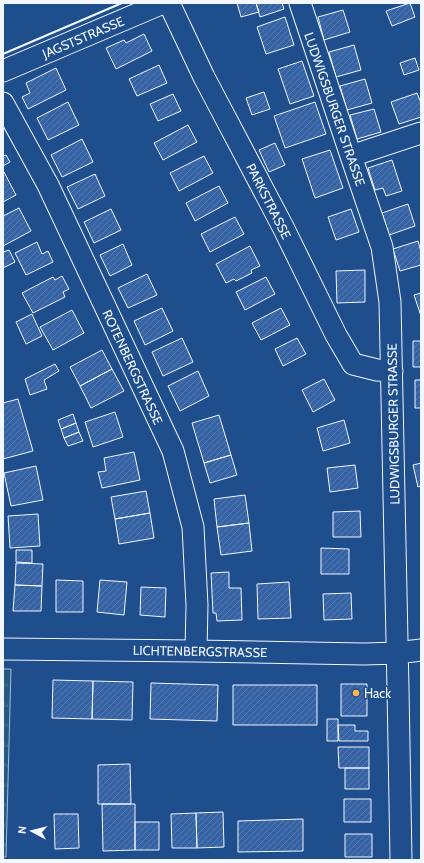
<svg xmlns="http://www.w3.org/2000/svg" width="424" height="863" viewBox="0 0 424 863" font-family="Cabin,sans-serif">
<defs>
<pattern id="grass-tufts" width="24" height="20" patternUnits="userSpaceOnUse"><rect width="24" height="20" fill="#245a82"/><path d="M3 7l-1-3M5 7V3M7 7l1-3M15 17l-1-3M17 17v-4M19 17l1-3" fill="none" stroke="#447295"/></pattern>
<pattern id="building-hatch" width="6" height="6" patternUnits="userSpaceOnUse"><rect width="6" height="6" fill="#3563a3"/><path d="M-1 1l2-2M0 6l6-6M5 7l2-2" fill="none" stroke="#537ab1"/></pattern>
</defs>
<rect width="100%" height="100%" fill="#1f4e8c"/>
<!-- grass -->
<path fill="url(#grass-tufts)" stroke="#a8bbd7" d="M3,669H11L6,857H3Z"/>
<!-- building -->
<path fill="url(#building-hatch)" stroke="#f2f6ff" d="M237,3H256L259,12L241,17Z
M256,3H282L284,9L260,17Z
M410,3L415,17L392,26L386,11Z
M343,10L350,32L324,40L318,17Z
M285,17L294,45L266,54L257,27Z
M144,34L152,51L116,69L106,48L124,40L126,43Z
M354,45L361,70L336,77L329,52Z
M415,58L419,70L404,75L400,63Z
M302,61L314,96L290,104L278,69Z
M159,65L167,83L137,96L129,79Z
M56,68L66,90L28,109L22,97L30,93L26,83Z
M365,79L372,103L347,110L340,86Z
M264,92L270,109L252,115L246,98Z
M417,93L421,103V117L399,124L391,102Z
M173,94L181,111L158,121L150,104Z
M68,102L79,125L48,140L37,118Z
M315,102L326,134L285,148L274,116Z
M374,109L381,132L357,139L350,115Z
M188,125L197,142L163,160L154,143Z
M82,139L93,162L62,177L51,155Z
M275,143L285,165L269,172L259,150Z
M330,150L343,188L315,198L302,159Z
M6,155L10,162L3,166V156Z
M204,156L213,173L179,191L170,173Z
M392,160L402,191L386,196L383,188L375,190L368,168Z
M4,172L16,195L3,202V173Z
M95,174L105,196L78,209L67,187Z
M219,186L228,203L195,221L186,203Z
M408,204L415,226L389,235L382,213Z
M19,208L31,231L3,246V216Z
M111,209L121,230L94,243L84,222Z
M351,209L359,232L336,240L328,217Z
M235,217L244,234L210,252L201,234Z
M418,241L421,252V265L400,271L393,249Z
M37,242L42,254L48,251L53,262L26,275L15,253Z
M123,244L132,265L110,276L100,255Z
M250,246L260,266L251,270L252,273L236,281L234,279L226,283L216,264Z
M9,250L15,262L3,268V252Z
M365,270V302L337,303L336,271Z
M147,274L157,295L128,308L118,288Z
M62,276L69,289L63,292L65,297L33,313L22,293L53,277L55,280Z
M266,277L275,294L245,310L236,292Z
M421,293V316L414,295Z
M162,308L173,331L145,345L134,321Z
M281,308L290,325L261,340L252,323Z
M72,310L84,333L53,350L40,327Z
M32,314L42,336L26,344L16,322Z
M182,338L193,362L163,376L152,352Z
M297,338L306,354L283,366L275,349Z
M413,341H421V367H413Z
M102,350L112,369L80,386L70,367Z
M55,364L59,371L44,380L47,389L30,395L25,379Z
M112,369L124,391L91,408L80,386Z
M198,371L209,396L180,411L168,386Z
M324,379L335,400L313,412L302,390Z
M415,380H421V408H415Z
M18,399L33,451L3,459V403Z
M115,412L123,437L93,447L85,422Z
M73,414L76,423L61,429L58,420Z
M219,415L231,455L204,463L192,423Z
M344,420L350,443L323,451L317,428Z
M76,423L79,432L64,438L61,429Z
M79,432L83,441L68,446L64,438Z
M134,452L140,480L102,488L98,472L106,471L104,458Z
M231,455L237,475L210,483L204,463Z
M421,463V486L418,487L413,465Z
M355,465L358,488L330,492L327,468Z
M36,466L43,500L11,506L4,473Z
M146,491L150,513L115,519L111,497Z
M245,495L249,523L217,527L214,499Z
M360,511L361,537H333V512Z
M150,513L154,538L119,544L115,519Z
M38,514L40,546L10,548L8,516Z
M249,523L252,551L221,555L217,527Z
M321,548L349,549V574H321Z
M16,550H32V563L16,562Z
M16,563L43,564L42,586L15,585Z
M229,572V588H241L242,620L217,621L216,613H213L211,573Z
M56,580L83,581V612H56Z
M100,580L127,582L124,615L97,612Z
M289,582L291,618L258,619L257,584Z
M15,585L42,586L41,611H13Z
M141,587L166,588L165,617L140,615Z
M351,593L352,619L324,620L323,594Z
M53,680L93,681L92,719L52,718Z
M93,681L133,682L132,720L92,719Z
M151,683L218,685L217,721L150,719Z
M341,684H367V716H341Z
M233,685H317V725H233Z
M327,719H338V741H327Z
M338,725H355V731H368V741H339Z
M338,747H369V768H339Z
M130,764L131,804H98V765Z
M345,768H369V789H345Z
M344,799H371V822H344Z
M102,804H135V850L103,851Z
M223,812L224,847L197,848L196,813Z
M196,813L197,848H172L171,814Z
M54,814H78L79,848L55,849Z
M303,819V851L238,852V821Z
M135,822H159V850H135Z
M345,834H372V857H345Z"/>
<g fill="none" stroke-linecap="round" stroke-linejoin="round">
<!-- minor casing -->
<g stroke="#f2f6ff" stroke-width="23">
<path id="minor" d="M169,3L204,77L283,227L336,335L353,364L377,370L392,371
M300,3L351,156L382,247L390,302L398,689L401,860
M3,71L163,3
M3,103L48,185L173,451L193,527L197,605L196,651
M351,156L421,133
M3,649L196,651L364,654L397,653L421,650"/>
</g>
<!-- minor -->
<use href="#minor" stroke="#1f4e8c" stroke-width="21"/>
<!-- wall -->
<path stroke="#f2f6ff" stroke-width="2" d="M3,54L122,3"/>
</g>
<!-- markers -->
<circle fill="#ffb74d" stroke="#1f4e8c" stroke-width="1.5" cx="356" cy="693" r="4"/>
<g text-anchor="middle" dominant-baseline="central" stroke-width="3" stroke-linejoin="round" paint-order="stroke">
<!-- street labels -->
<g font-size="13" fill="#f2f6ff" stroke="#1f4e8c">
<text transform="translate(83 37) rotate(-23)">JAGSTSTRASSE</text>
<text transform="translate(335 109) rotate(71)">LUDWIGSBURGER STRASSE</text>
<text transform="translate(269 201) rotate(63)">PARKSTRASSE</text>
<text transform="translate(133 367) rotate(65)">ROTENBERGSTRASSE</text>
<text transform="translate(393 424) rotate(-91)">LUDWIGSBURGER STRASSE</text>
<text transform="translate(200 651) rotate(1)">LICHTENBERGSTRASSE</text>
</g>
<!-- poi labels -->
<g font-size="13" fill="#f2f6ff" stroke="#1f4e8c" text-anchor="start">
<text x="364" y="693">Hack</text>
</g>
</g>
<!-- border -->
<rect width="424" height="863" fill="none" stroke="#f2f6ff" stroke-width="8"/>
<!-- north arrow -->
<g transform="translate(32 831) rotate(277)" stroke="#1f4e8c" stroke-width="3" paint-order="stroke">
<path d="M0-3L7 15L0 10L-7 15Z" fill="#f2f6ff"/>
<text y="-6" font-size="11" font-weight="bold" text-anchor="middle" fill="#f2f6ff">N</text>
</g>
</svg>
